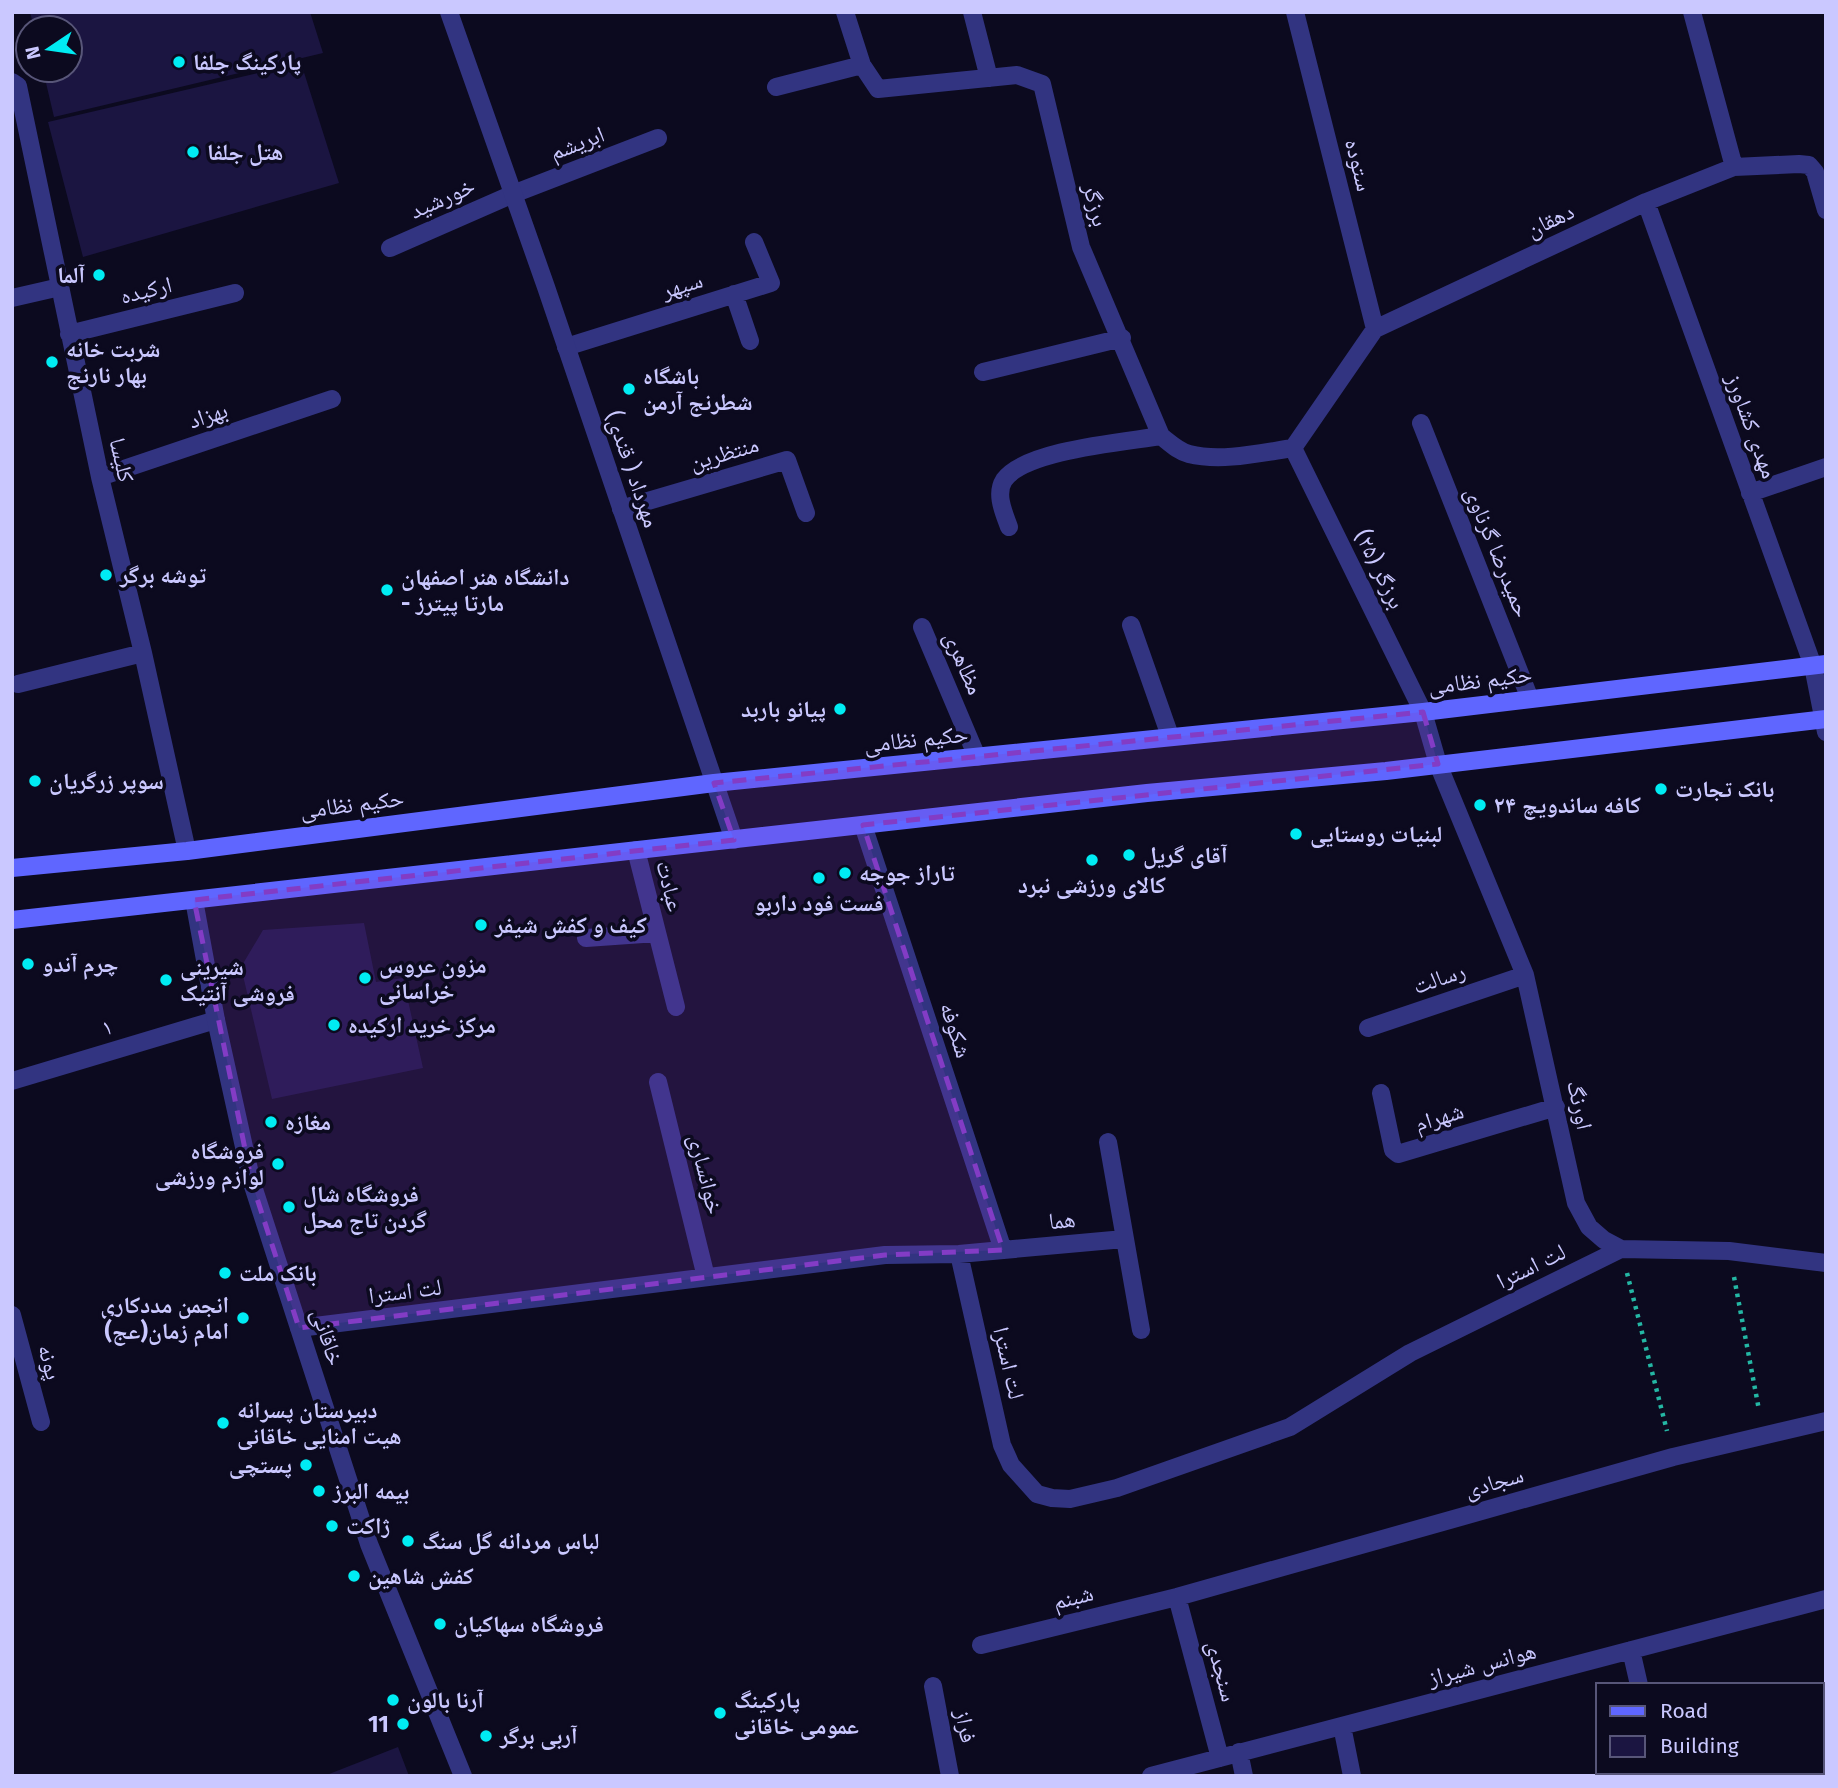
<svg xmlns="http://www.w3.org/2000/svg" width="1838" height="1788" viewBox="0 0 1838 1788" font-family="'Fira Sans','Noto Naskh Arabic',sans-serif">
<rect width="100%" height="100%" fill="#0c0a1f"/>
<!-- building -->
<path fill="#1b1541" d="M30,12H310L323,53L54,117L43,70H70V28H34Z
M301,63L339,183L83,257L48,122Z
M364,923L376,982L403,978L423,1068L272,1099L241,967L263,930Z
M398,1747L409,1776H324Z"/>
<g fill="none" stroke-linecap="round" stroke-linejoin="round">
<!-- path -->
<path stroke="#24b7a4" stroke-width="4.5" stroke-dasharray="3.5 5" stroke-linecap="butt" d="M1627,1273L1667,1431
M1734,1277L1759,1410"/>
<!-- service -->
<path stroke="#323481" stroke-width="18" d="M12,298L60,287"/>
<!-- minor -->
<path stroke="#323481" stroke-width="18" d="M845,12L862,65L878,89L1017,75L1042,84L1081,247L1161,436C1170,443 1178,451 1189,454C1221,462 1260,453 1293,448
M972,12L989,78
M1295,12L1375,329
M1692,12L1734,167
M12,82L18,86L100,477L143,653L187,851
M776,87L862,65
M1646,202L1813,666L1826,732
M390,248L513,194L658,138
M734,294L750,341
M69,334L235,293
M566,347L771,283L754,242
M983,372L1122,338
M1421,423L1530,699
M1293,448L1423,712L1438,764L1525,975L1576,1203L1589,1227L1604,1240L1621,1249L1729,1251L1826,1263
M1293,448L1375,329L1646,202L1734,167L1799,164L1809,165L1815,172L1826,210
M100,477L332,399
M1750,493L1826,467
M621,509L787,460L806,513
M1009,527C1004,513 995,494 1004,480C1025,450 1125,442 1161,436
M1131,625L1170,736
M922,627L977,757
M18,684L143,653
M863,825L1003,1250
M636,850L676,1007
M586,938L657,933
M1368,1028L1525,975
M12,1081L216,1020
M658,1082L706,1277
M1381,1093L1393,1150L1398,1154L1556,1107
M1108,1142L1141,1330
M959,1254L1002,1445L1011,1465L1037,1494L1052,1498L1070,1499L1117,1488L1290,1427L1410,1353L1621,1249
M12,1315L41,1422
M299,1328L885,1255L959,1254L1124,1239
M1177,1597L1220,1758
M981,1645L1177,1597L1673,1457L1826,1421
M1631,1650L1639,1685
M933,1686L950,1776
M1342,1726L1352,1776
M1239,1752L1244,1776
M1660,1772L1661,1776
M1151,1776L1826,1599"/>
<!-- tertiary -->
<path stroke="#323481" stroke-width="18" d="M449,12L546,287L734,840
M194,900L216,1020L252,1183L369,1544L463,1776"/>
<!-- secondary -->
<path stroke="#5f66ff" stroke-width="18" d="M12,868L187,851L714,783L1423,712L1826,664
M12,920L1147,793L1386,771L1826,719"/>
</g>
<!-- marked area -->
<path fill="#833cc5" fill-opacity="0.2" stroke="#833cc5" stroke-width="5" stroke-dasharray="14 9" stroke-linejoin="round" d="M1423,712L1438,764L863,825L1003,1250L885,1255L299,1328L252,1183L194,900L734,840L714,783Z"/>
<!-- markers -->
<g fill="#00ecf3" stroke="#0c0a1f" stroke-width="2.5">
<circle cx="179" cy="62" r="7"/>
<circle cx="193" cy="152" r="7"/>
<circle cx="99" cy="275" r="7"/>
<circle cx="52" cy="362" r="7"/>
<circle cx="629" cy="389" r="7"/>
<circle cx="106" cy="575" r="7"/>
<circle cx="387" cy="590" r="7"/>
<circle cx="840" cy="709" r="7"/>
<circle cx="35" cy="781" r="7"/>
<circle cx="1661" cy="789" r="7"/>
<circle cx="1480" cy="805" r="7"/>
<circle cx="1296" cy="834" r="7"/>
<circle cx="1129" cy="855" r="7"/>
<circle cx="1092" cy="860" r="7"/>
<circle cx="845" cy="873" r="7"/>
<circle cx="819" cy="878" r="7"/>
<circle cx="481" cy="925" r="7"/>
<circle cx="28" cy="964" r="7"/>
<circle cx="365" cy="978" r="7"/>
<circle cx="166" cy="980" r="7"/>
<circle cx="334" cy="1025" r="7"/>
<circle cx="271" cy="1122" r="7"/>
<circle cx="278" cy="1164" r="7"/>
<circle cx="289" cy="1207" r="7"/>
<circle cx="225" cy="1273" r="7"/>
<circle cx="243" cy="1318" r="7"/>
<circle cx="223" cy="1423" r="7"/>
<circle cx="306" cy="1465" r="7"/>
<circle cx="319" cy="1491" r="7"/>
<circle cx="332" cy="1526" r="7"/>
<circle cx="408" cy="1541" r="7"/>
<circle cx="354" cy="1576" r="7"/>
<circle cx="440" cy="1624" r="7"/>
<circle cx="393" cy="1700" r="7"/>
<circle cx="720" cy="1713" r="7"/>
<circle cx="403" cy="1724" r="7"/>
<circle cx="486" cy="1736" r="7"/>
</g>
<g text-anchor="middle" dominant-baseline="central" stroke-width="7" stroke-linejoin="round" paint-order="stroke">
<!-- poi labels -->
<g font-size="23" font-weight="bold" fill="#cac8ff" stroke="#0c0a1f" text-anchor="start">
<text x="193" y="62">پارکینگ جلفا</text>
<text x="207" y="152">هتل جلفا</text>
<text x="85" y="275" text-anchor="end">آلما</text>
<text x="66" y="349">شربت خانه<tspan x="66" dy="26">بهار نارنج</tspan></text>
<text x="643" y="376">باشگاه<tspan x="643" dy="26">شطرنج آرمن</tspan></text>
<text x="120" y="575">توشه برگر</text>
<text x="401" y="577">دانشگاه هنر اصفهان<tspan x="401" dy="26">- مارتا پیترز</tspan></text>
<text x="826" y="709" text-anchor="end">پیانو باربد</text>
<text x="49" y="781">سوپر زرگریان</text>
<text x="1675" y="789">بانک تجارت</text>
<text x="1494" y="805">کافه ساندویچ ۲۴</text>
<text x="1310" y="834">لبنیات روستایی</text>
<text x="1143" y="855">آقای گریل</text>
<text x="859" y="873">تاراز جوجه</text>
<text x="1092" y="885" text-anchor="middle">کالای ورزشی نبرد</text>
<text x="819" y="903" text-anchor="middle">فست فود داربو</text>
<text x="495" y="925">کیف و کفش شیفر</text>
<text x="42" y="964">چرم آندو</text>
<text x="379" y="965">مزون عروس<tspan x="379" dy="26">خراسانی</tspan></text>
<text x="180" y="967">شیرینی<tspan x="180" dy="26">فروشی آنتیک</tspan></text>
<text x="348" y="1025">مرکز خرید ارکیده</text>
<text x="285" y="1122">مغازه</text>
<text x="264" y="1151" text-anchor="end">فروشگاه<tspan x="264" dy="26">لوازم ورزشی</tspan></text>
<text x="303" y="1194">فروشگاه شال<tspan x="303" dy="26">گردن تاج محل</tspan></text>
<text x="239" y="1273">بانک ملت</text>
<text x="229" y="1305" text-anchor="end">انجمن مددکاری<tspan x="229" dy="26">امام زمان(عج)</tspan></text>
<text x="237" y="1410">دبیرستان پسرانه<tspan x="237" dy="26">هیت امنایی خاقانی</tspan></text>
<text x="292" y="1465" text-anchor="end">پستچی</text>
<text x="333" y="1491">بیمه البرز</text>
<text x="346" y="1526">ژاکت</text>
<text x="422" y="1541">لباس مردانه گل سنگ</text>
<text x="368" y="1576">کفش شاهین</text>
<text x="454" y="1624">فروشگاه سهاکیان</text>
<text x="407" y="1700">آرنا بالون</text>
<text x="734" y="1700">پارکینگ<tspan x="734" dy="26">عمومی خاقانی</tspan></text>
<text x="389" y="1724" text-anchor="end">11</text>
<text x="500" y="1736">آربی برگر</text>
</g>
<!-- street labels -->
<g font-size="23" fill="#cac8ff" stroke="#0c0a1f">
<text transform="translate(577 143) rotate(-21)">ابریشم</text>
<text transform="translate(1359 165) rotate(76)">ستوده</text>
<text transform="translate(442 198) rotate(-24)">خورشید</text>
<text transform="translate(1096 205) rotate(76)">برزگر</text>
<text transform="translate(1550 220) rotate(-25)">دهقان</text>
<text transform="translate(682 285) rotate(-17)">سپهر</text>
<text transform="translate(146 290) rotate(-14)">ارکیده</text>
<text transform="translate(208 415) rotate(-18)">بهزاد</text>
<text transform="translate(1752 426) rotate(70)">مهدی کشاورز</text>
<text transform="translate(724 453) rotate(-16)">منتظرین</text>
<text transform="translate(122 460) rotate(77)">کلیسا</text>
<text transform="translate(633 469) rotate(71)">مهرداد ( قندی)</text>
<text transform="translate(1498 552) rotate(68)">حمیدرضا گرناوی</text>
<text transform="translate(1380 569) rotate(64)">برزگر (۲۵)</text>
<text transform="translate(964 663) rotate(67)">مظاهری</text>
<text transform="translate(1480 680) rotate(-7)">حکیم نظامی</text>
<text transform="translate(916 739) rotate(-6)">حکیم نظامی</text>
<text transform="translate(352 804) rotate(-7)">حکیم نظامی</text>
<text transform="translate(670 886) rotate(76)">عبادت</text>
<text transform="translate(1439 978) rotate(-19)">رسالت</text>
<text transform="translate(107 1027) rotate(-16)">۱</text>
<text transform="translate(956 1030) rotate(72)">شکوفه</text>
<text transform="translate(1580 1105) rotate(78)">اورنگ</text>
<text transform="translate(1439 1117) rotate(-17)">شهرام</text>
<text transform="translate(706 1174) rotate(76)">خوانساری</text>
<text transform="translate(1062 1220) rotate(-5)">هما</text>
<text transform="translate(1531 1266) rotate(-26)">لت استرا</text>
<text transform="translate(405 1291) rotate(-7)">لت استرا</text>
<text transform="translate(328 1337) rotate(72)">خاقانی</text>
<text transform="translate(50 1362) rotate(75)">پونه</text>
<text transform="translate(1009 1363) rotate(77)">لت استرا</text>
<text transform="translate(1494 1482) rotate(-16)">سجادی</text>
<text transform="translate(1073 1597) rotate(-14)">شبنم</text>
<text transform="translate(1482 1664) rotate(-15)">هوانس شیراز</text>
<text transform="translate(1222 1671) rotate(75)">سنجدی</text>
<text transform="translate(966 1726) rotate(79)">فراز</text>
</g>
</g>
<!-- border -->
<rect width="1838" height="1788" fill="none" stroke="#cac8ff" stroke-width="28"/>
<!-- legend -->
<rect x="1596" y="1683" width="228" height="91" fill="#0c0a1f" stroke="#585679" stroke-width="2"/>
<rect x="1610" y="1706" width="35" height="10" fill="#5f66ff" stroke="#585679" stroke-width="2"/>
<text x="1660" y="1718" font-size="21" fill="#cac8ff">Road</text>
<rect x="1610" y="1736" width="35" height="21" fill="#1b1541" stroke="#585679" stroke-width="2"/>
<text x="1660" y="1753" font-size="21" fill="#cac8ff">Building</text>
<!-- north arrow -->
<g transform="translate(49 49) rotate(257)"><circle r="33" fill="#0c0a1f" stroke="#585679" stroke-width="2"/>
<path d="M0-5L12 26L0 18L-12 26Z" fill="#00ecf3"/>
<text y="-10" font-size="19" font-weight="bold" text-anchor="middle" fill="#cac8ff">N</text>
</g>
</svg>
